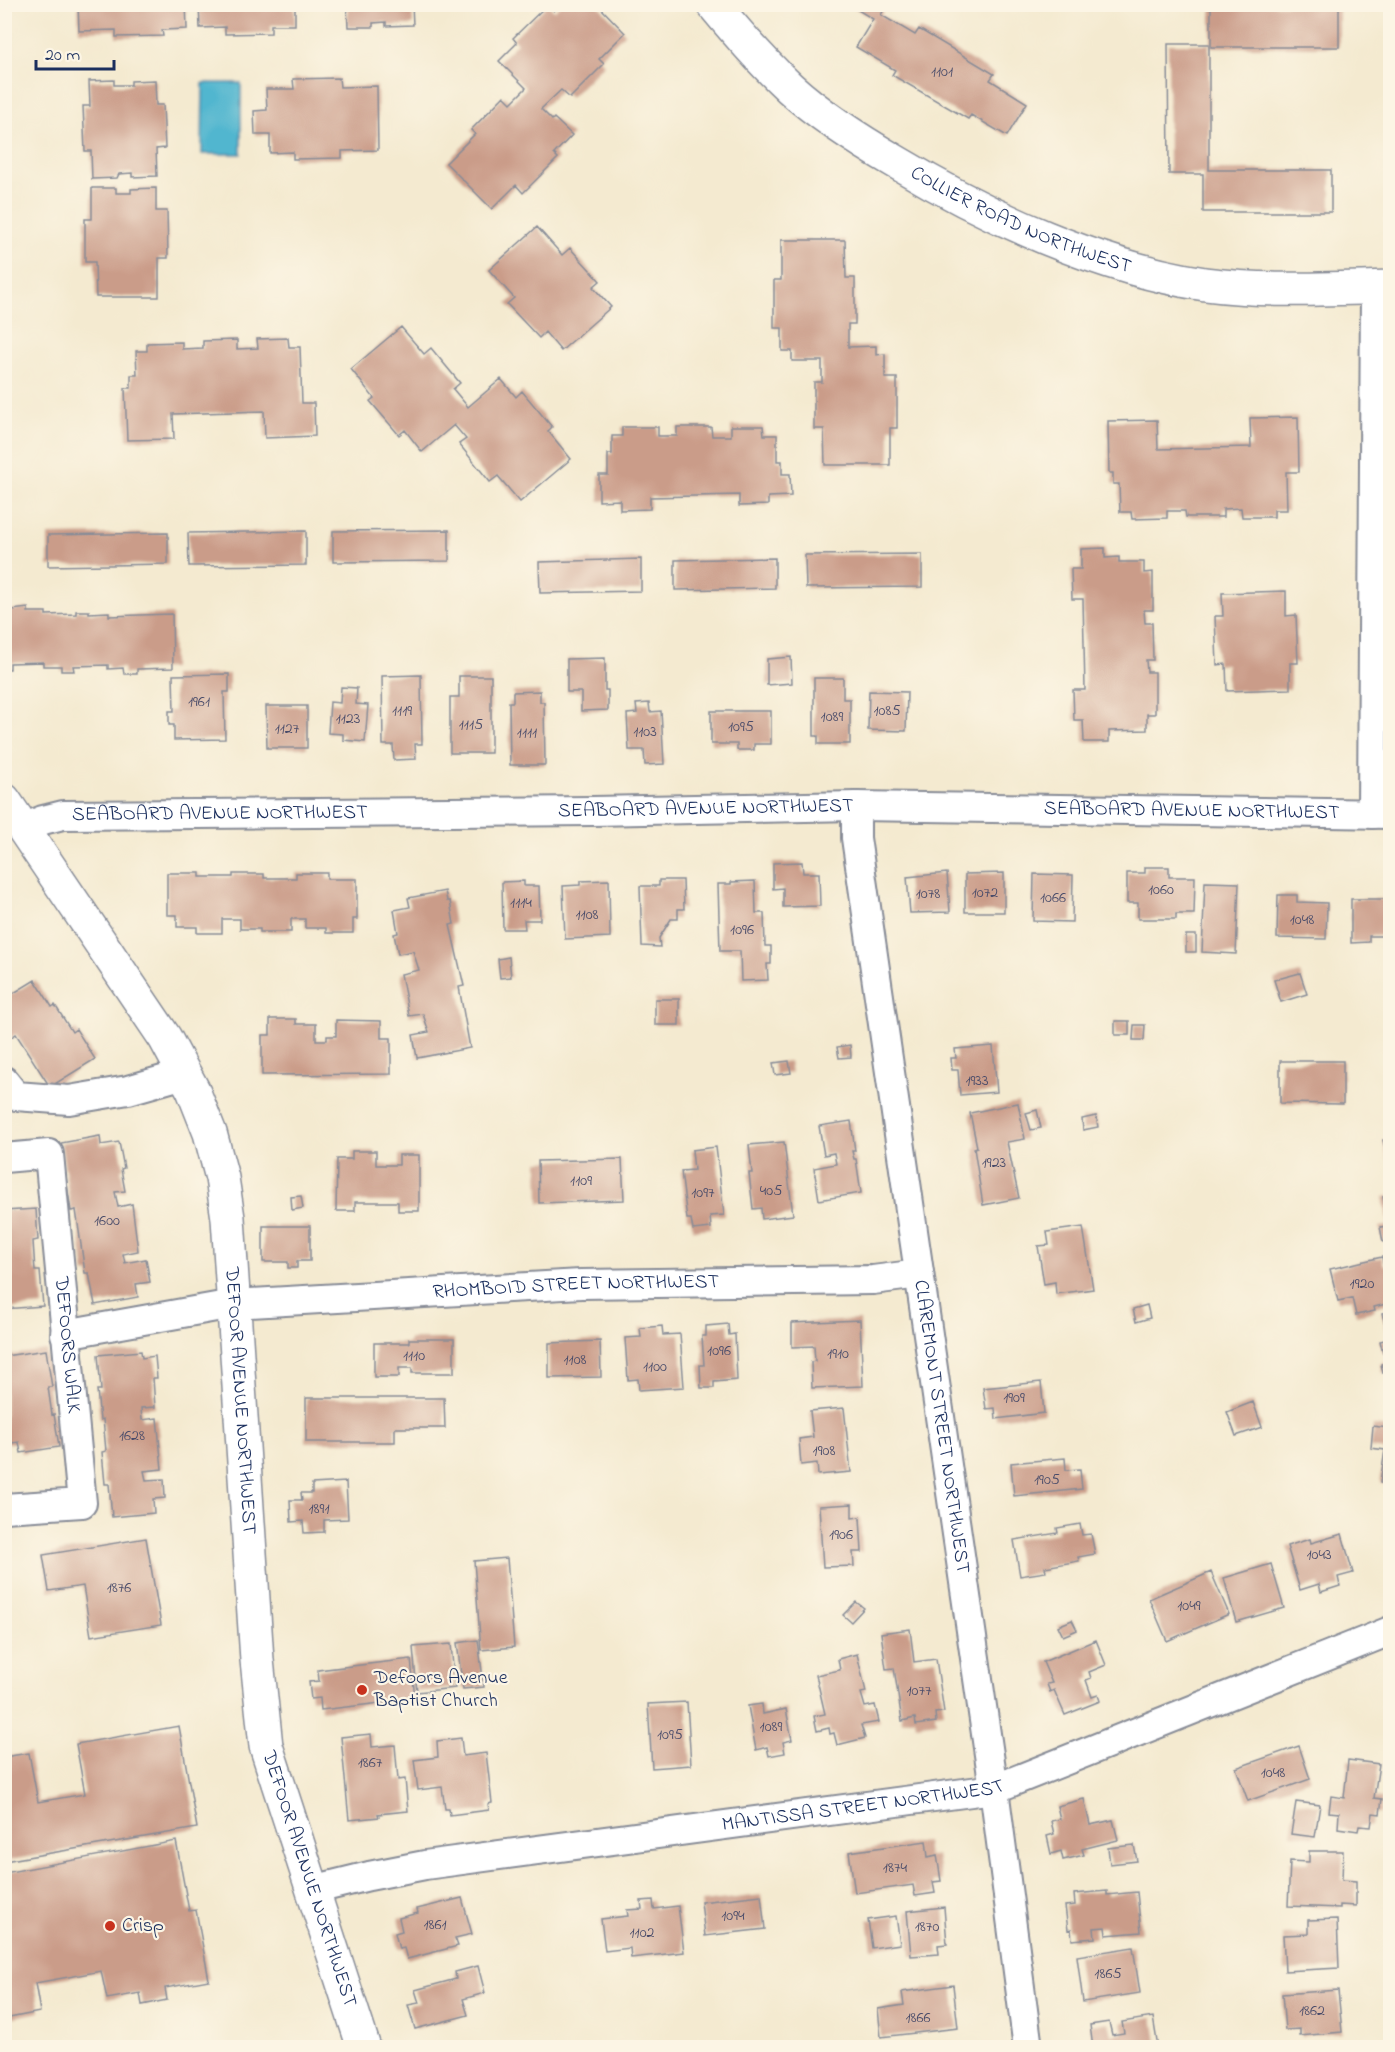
<svg xmlns="http://www.w3.org/2000/svg" width="1395" height="2052" viewBox="0 0 1395 2052" font-family="'Indie Flower',sans-serif">
<rect width="100%" height="100%" fill="#fcf5e5"/>
<filter id="ink" filterUnits="userSpaceOnUse"><feTurbulence type="fractalNoise" baseFrequency=".0167" numOctaves="2"/><feDisplacementMap in="SourceGraphic" scale="12" xChannelSelector="R" yChannelSelector="G"/><feConvolveMatrix kernelMatrix="1 2 1 2 8 2 1 2 1" color-interpolation-filters="sRGB"/></filter>
<filter id="wash" filterUnits="userSpaceOnUse"><feTurbulence type="fractalNoise" baseFrequency=".008" numOctaves="4" result="noise"/><feDisplacementMap in="SourceGraphic" scale="24" xChannelSelector="R" yChannelSelector="G"/><feGaussianBlur stdDeviation="1.35" result="paint"/><feColorMatrix in="noise" values="0 0 0 0 0 0 0 0 0 0 0 0 0 0 0 0 0 1.4 0 .05"/><feComposite in="paint" operator="in"/></filter>
<g filter="url(#wash)">
<rect width="100%" height="100%" fill="#f4ead0"/>
<!-- water -->
<path fill="#51b6cf" stroke="#367296" stroke-width="1.5" d="M203,83H241V154H202Z"/>
<g id="blocks">
<!-- building -->
<path fill="#ca9c89" d="M78,4H186L187,29L162,30L163,36L116,37V30L79,31Z
M199,4H295V25H271V33L225,34V27L200,28Z
M347,4H412L413,25L386,26V22L373,23V27H348Z
M548,4L554,11L561,4H597L625,33L599,59L604,64L570,98L561,90L541,109L552,120L554,118L572,135L554,154L558,158L523,193L516,185L492,209L446,163L475,134L471,130L504,96L511,103L526,88L499,61L517,43L513,38Z
M848,4H887L881,15L915,35L919,29L994,74L990,80L1027,103L1007,136L971,115L968,119L892,75L895,70L856,47L873,19Z
M1211,5H1339V47H1211Z
M1168,44H1209V170H1331V212H1203V174H1169Z
M339,78L340,87L377,86L378,150L342,151V158L293,159V152L270,153V135H255L254,111L267,110L266,89H294L293,79Z
M114,80V85H131V81L155,80L156,105H163L165,148L156,149L157,176L132,177V173L119,174L117,178L92,179L91,151H85L83,106H90L89,81Z
M92,188H116V193H131V189L156,188V211H167L168,258H159V297H96L95,262H85V219H92Z
M537,227L562,255L570,248L600,281L593,287L611,307L561,351L545,332L539,338L507,304L514,298L489,270Z
M781,240H845L846,278H855V324H848V347L876,346V355L885,354V378H897V428H890V465H825L824,429H814V382H822V361H792V351H782V328H774V280H781Z
M401,327L424,354L431,348L460,383L453,389L468,407L501,379L516,397L522,391L552,427L548,431L571,459L520,502L498,476L490,482L459,444L466,439L454,425L422,452L405,430L399,435L370,401L374,398L351,369Z
M288,338L289,347H300L302,403H314L315,436L265,438L264,411L173,414L174,439L127,440L125,388H131V375H137L136,351H147V343L182,342V349L203,348V341L237,340V349L258,348L257,339Z
M1298,417L1299,472H1286L1287,510H1274V517H1242L1241,508L1223,509V517H1186L1185,511H1167V518L1132,519L1131,512H1120L1119,484H1113V473H1109L1108,421L1157,420L1158,449L1251,447L1250,418Z
M731,426H763L764,435H777V461H782V474H790L791,496L768,497V505L739,506V495L650,497V509L620,510V500L599,501V475H608V454H612V436H622V427H658V436H677V427H711L712,436H731Z
M449,530V561L333,562V531Z
M306,531V565L189,566L188,533Z
M168,533V564L48,566V535Z
M1105,548V558L1119,557V562H1144V573L1153,572V610H1144L1145,623H1152L1153,660H1146L1147,672H1155V714H1147V730L1109,731V742H1084L1083,720H1074L1073,690H1085L1083,599H1072L1071,569H1081V549Z
M922,554V587L806,588L805,555Z
M775,558V588L675,590V560Z
M641,559V591L540,593L539,562Z
M1286,591V616L1296,615L1298,663H1290V689L1227,691L1226,664L1217,665L1215,616H1223L1222,593Z
M28,608V612H46V615L76,614V611H89V613L109,612V616L172,614L173,668L137,669V674H124L123,668L108,669V665L73,666L74,671H61V666H43V662L10,663V669H4V611Z
M791,657L792,683L767,685V659Z
M605,658V690H608V710L581,711V692H567V659Z
M229,674V692H224L225,739L174,740V725H169V711H174L173,675Z
M421,675L422,744H415L416,759L394,760L393,745H383L382,676Z
M459,676H491V753H450V697H459Z
M814,678H843V699H850V744H818V736H814Z
M341,687L357,688L356,704L368,705L365,742L343,740V734L328,733L330,702L340,703Z
M540,691V702H544L545,765H510L509,702H513V692Z
M869,691L907,692L906,731L868,730Z
M649,703L650,712L661,711L664,764L645,765L644,750H629L627,714L637,713L636,704Z
M266,706H307V748H267Z
M711,711H771V744H754V750H737V744H711Z
M802,862L803,873H819L820,906L783,907V888L773,889V863Z
M1145,867H1169V877H1195L1194,914H1176V919H1138V903H1127V873H1145Z
M167,873H200V877H233V874H264V878H296V873H327V879H357V919H353V933H326V928H305V919H291V932H260V929H240V919H222V933H197V927H177V915H167Z
M947,873L950,912L910,913L907,877Z
M1004,873V912H965V874Z
M1034,874L1073,875L1072,922L1033,921Z
M609,880L610,937L565,939L563,886L580,885V881Z
M659,880H683L684,909H678V919H671L659,938L660,947L642,946L640,886H659Z
M524,881V886H539L540,920H524L525,929H503L502,882Z
M755,881L756,913H764L765,946H771V964H767L768,980L741,981L740,951H720L718,884H731V882Z
M1205,882L1239,883L1236,954L1202,952Z
M445,891L447,901H450L454,924L450,925L464,986L459,987L470,1048L417,1058L413,1035L429,1032L423,1014L409,1016L401,974L419,970L413,951L398,954L394,934L398,933L394,910L410,907L408,898Z
M1278,895H1297V902L1327,903L1326,939L1277,938Z
M1351,899H1390V936H1369V942L1351,943Z
M1186,935H1196V952H1186Z
M509,957L511,977L500,978L498,959Z
M1300,973L1307,994L1281,1002L1274,980Z
M35,980L52,1007L55,1005L72,1032L76,1029L95,1059L50,1087L16,1034L10,1038L4,1029V999Z
M655,999H679V1025H655Z
M270,1019H296V1024H316V1040H327V1036H336V1020L381,1021V1038H391V1074L262,1075V1035H270Z
M1115,1021H1129V1035H1115Z
M1134,1025H1145L1144,1040H1133Z
M850,1045L851,1057L839,1058L837,1047Z
M993,1046L997,1092L960,1095L958,1070H952L951,1058H956L955,1049Z
M789,1061L791,1073L775,1075L773,1063Z
M1280,1061H1343V1104L1280,1103Z
M1018,1103L1025,1139L1007,1142L1019,1198L983,1205L974,1148L977,1147L970,1113Z
M1037,1110L1041,1128L1031,1130L1026,1113Z
M1096,1116L1098,1127L1083,1130L1082,1119Z
M851,1121L855,1151H852L854,1159H856L861,1193L819,1200L814,1168L836,1164L834,1153L824,1155L819,1126Z
M100,1136L101,1145L119,1142L124,1168L121,1169L125,1191L115,1192L118,1207L132,1204L138,1251L123,1254L125,1263L146,1259L150,1282L136,1284L138,1297L95,1305L89,1273H85L76,1210L71,1211L61,1143Z
M1390,1138V1167L1383,1140Z
M784,1142L793,1215L762,1219L761,1208L753,1209L749,1173H752L749,1145Z
M716,1147L724,1215L710,1216L711,1228L693,1230L691,1219H687L681,1171L694,1170L692,1150Z
M352,1151H376V1165H399V1155H419V1211H398V1202H355V1211H336L337,1159H352Z
M622,1159L624,1200L539,1203L538,1161Z
M301,1196L303,1208L292,1210L291,1197Z
M1390,1196V1241L1383,1242L1380,1227L1389,1226L1383,1197Z
M36,1209L38,1240L33,1241L35,1271H40L43,1306L4,1309V1211Z
M263,1226H310V1261H297V1268H288V1262H263Z
M1083,1227L1093,1289L1056,1294L1055,1282L1044,1284L1038,1246L1049,1245L1047,1232Z
M1382,1257L1384,1266L1390,1264V1303L1374,1307L1375,1311L1356,1315L1352,1298L1338,1301L1330,1269Z
M1147,1305L1150,1318L1136,1322L1133,1309Z
M1390,1311V1351L1383,1353L1380,1341L1389,1339L1382,1313Z
M860,1320L863,1386L812,1388L811,1362L815,1361L814,1346L792,1347V1323Z
M728,1324L729,1335L735,1334L737,1380L714,1382V1388H701L700,1365H704L702,1336H706V1326Z
M662,1326L663,1335L680,1334L684,1387L639,1390L638,1379L628,1380L625,1338L641,1337L640,1328Z
M409,1339H454V1373H412V1368H399V1377H374V1343H409Z
M600,1341L601,1377L549,1378V1343Z
M46,1350L52,1387H48L52,1415L54,1414L59,1447L21,1453L19,1442L5,1444V1356Z
M141,1351L142,1358L155,1356L157,1378H153L155,1407L141,1408L142,1420L157,1418L162,1469L144,1471L146,1480L164,1479L165,1498L153,1499L154,1513L112,1517L109,1484H105L102,1452L106,1451L103,1419L100,1420L97,1390H101L98,1355Z
M1390,1362V1371L1383,1373L1381,1364Z
M1041,1382L1044,1413L996,1419L995,1408L986,1409L983,1388Z
M306,1398H444L445,1428H395V1442H306Z
M1253,1402L1262,1427L1236,1436L1227,1412Z
M844,1408L851,1472L818,1475L817,1463L801,1465L799,1439L813,1437L810,1411Z
M1389,1422H1390V1485L1380,1483L1385,1450L1371,1448L1373,1426L1388,1428Z
M1065,1458L1066,1470L1080,1469L1082,1489L1014,1496L1011,1463Z
M346,1482L348,1519L324,1520V1532L304,1533L303,1521L291,1522L290,1500H302L301,1493H312V1484Z
M852,1504V1518L860,1517L862,1552H853L854,1566L823,1567L819,1506Z
M1080,1524L1082,1535L1091,1534L1095,1554L1078,1557L1079,1561L1045,1567L1046,1572L1020,1576L1014,1540L1058,1533L1057,1528Z
M1342,1534L1353,1573L1338,1577L1340,1586L1321,1592L1319,1584L1300,1590L1287,1546L1310,1539L1311,1543Z
M146,1538L161,1625L91,1636L83,1586L49,1591L43,1555Z
M507,1558L514,1647L481,1650L474,1561Z
M1271,1564L1284,1608L1236,1622L1224,1578Z
M1211,1572L1229,1614L1167,1641L1149,1599Z
M856,1602L864,1608L851,1622L843,1615Z
M1072,1620L1077,1630L1063,1636L1058,1626Z
M910,1629L914,1662L936,1659L944,1712L935,1713L936,1722L916,1725L915,1718L902,1721L894,1668L886,1669L881,1633Z
M478,1640L484,1687L463,1689L457,1643Z
M1096,1640L1106,1665L1089,1672L1091,1678L1086,1680L1092,1697L1098,1695L1100,1701L1065,1715L1054,1690L1050,1692L1047,1684L1052,1683L1043,1662Z
M451,1644L455,1688L417,1692L413,1647Z
M857,1654L866,1692L861,1693L865,1707L875,1705L879,1722L861,1725L865,1738L837,1745L834,1733L830,1734L829,1728L817,1731L814,1716L825,1714L816,1675L840,1670L838,1659Z
M411,1659L415,1699L321,1710L320,1698L311,1699L309,1682L319,1681L318,1670Z
M687,1702L691,1765L652,1768L648,1704Z
M762,1704L763,1714L786,1709L792,1740L783,1742L785,1753L769,1756L767,1747L756,1750L748,1706Z
M179,1726L197,1828L4,1861V1757L29,1753L38,1802L85,1794L76,1744Z
M371,1734L372,1747L395,1745L398,1780L405,1779L408,1811L378,1814L379,1817L349,1820L341,1737Z
M461,1738L463,1756L486,1753L492,1803L488,1804L489,1810L450,1815L449,1809H445L442,1787L418,1790L414,1760L438,1757L437,1741Z
M1299,1746L1310,1779L1248,1801L1236,1768Z
M1348,1760L1379,1764L1374,1798L1382,1799L1380,1814L1373,1813L1371,1827L1359,1826L1358,1831L1338,1828L1339,1813L1329,1812L1331,1796L1344,1798Z
M1084,1799L1090,1825L1113,1820L1118,1840L1082,1849L1084,1855L1063,1860L1061,1851L1051,1854L1047,1836L1054,1834L1051,1821L1060,1819L1057,1806Z
M1296,1802L1320,1805L1315,1837L1291,1834Z
M176,1841L189,1911L196,1910L209,1980L165,1988L167,2000L142,2005L140,1993L107,1999L101,1971L35,1983L40,2012L4,2019V1873Z
M926,1841L928,1857L937,1855L941,1881L933,1882L935,1893L915,1896L913,1885L855,1893L849,1852Z
M1134,1845L1137,1861L1110,1864L1108,1848Z
M1309,1851H1343L1342,1880L1356,1881V1906L1340,1905V1908L1288,1906L1290,1861L1309,1862Z
M1107,1891V1895L1137,1892L1141,1932L1106,1935L1105,1927L1094,1928L1095,1938L1072,1940L1071,1929L1068,1930L1065,1906L1075,1905L1074,1894Z
M761,1895L765,1929L705,1936L701,1902Z
M462,1898L472,1934L455,1938L458,1946L407,1959L404,1948L399,1949L395,1933L402,1931L399,1918L418,1913L417,1909Z
M653,1900L654,1909L678,1906L684,1952L631,1958L630,1948L605,1951L601,1919L628,1916L627,1910L642,1909L641,1901Z
M944,1907L947,1944L938,1945L939,1954L911,1956L907,1911Z
M896,1916L900,1944L872,1948L868,1920Z
M1337,1919L1339,1968L1285,1971L1283,1935L1308,1934V1920Z
M1133,1947L1140,1993L1083,2002L1077,1956Z
M478,1966L485,1993L463,1999L468,2015L415,2029L408,2005L419,2003L415,1990L456,1979L455,1972Z
M953,1985L958,2028L881,2037L878,2009L904,2005L902,1992Z
M1338,1990L1342,2032L1300,2036V2029L1285,2030L1282,1994Z
M1153,2017L1158,2048H1093L1090,2025L1109,2022L1112,2035L1124,2033L1122,2022Z
M952,2042L953,2048H923V2046Z"/>
</g>
</g>
<g filter="url(#ink)">
<use href="#blocks" fill-opacity="0" stroke="#888c97" stroke-width="1.5"/>
<g fill="none" stroke-linecap="round" stroke-linejoin="round">
<!-- minor casing -->
<g stroke="#888c97" stroke-width="32">
<g id="minor">
<path id="s1" d="M856,806V838L994,1789L1028,2048"/>
<path d="M1372,814L1375,287"/>
<path id="s2" d="M24,828L43,820L63,815L593,811L856,806L1390,814"/>
<path d="M4,1081L16,1096L69,1100L128,1090L184,1074"/>
<path id="s3" d="M4,1158L49,1154L82,1503L4,1508"/>
<path id="s4" d="M65,1334L233,1304L581,1284L873,1280L919,1274"/>
<path id="s5" d="M312,1890L369,1876L425,1865L994,1789L1390,1631"/>
</g>
</g>
<!-- tertiary casing -->
<g stroke="#888c97" stroke-width="36">
<g id="tertiary">
<path id="s6" d="M713,4C737,33 762,62 790,88C822,117 860,141 898,163C986,216 1102,269 1205,284C1266,292 1329,289 1390,287"/>
<path id="s7" d="M4,800L165,1038L193,1090L210,1133L222,1178L228,1218L257,1660L266,1746L364,2048"/>
</g>
</g>
<!-- minor -->
<use href="#minor" stroke="#fff" stroke-width="28"/>
<!-- tertiary -->
<use href="#tertiary" stroke="#fff" stroke-width="33"/>
</g>
</g>
<!-- markers -->
<g fill="#c8321e" stroke="#fcf5e5" stroke-width="2">
<circle cx="362" cy="1690" r="6"/>
<circle cx="110" cy="1926" r="6"/>
</g>
<g text-anchor="middle" dominant-baseline="central" stroke-width="4.5" stroke-linejoin="round" paint-order="stroke">
<!-- number labels -->
<g font-size="16" fill="#474a69">
<text x="942" y="72">1101</text>
<text x="199" y="702">1961</text>
<text x="402" y="711">1119</text>
<text x="887" y="711">1085</text>
<text x="832" y="717">1089</text>
<text x="348" y="719">1123</text>
<text x="471" y="725">1115</text>
<text x="741" y="727">1095</text>
<text x="287" y="729">1127</text>
<text x="645" y="732">1103</text>
<text x="527" y="733">1111</text>
<text x="1161" y="890">1060</text>
<text x="985" y="893">1072</text>
<text x="928" y="894">1078</text>
<text x="1053" y="898">1066</text>
<text x="521" y="903">1114</text>
<text x="587" y="915">1108</text>
<text x="1302" y="920">1048</text>
<text x="742" y="930">1096</text>
<text x="977" y="1081">1933</text>
<text x="994" y="1163">1923</text>
<text x="581" y="1181">1109</text>
<text x="771" y="1191">405</text>
<text x="703" y="1193">1097</text>
<text x="107" y="1221">1600</text>
<text x="1362" y="1284">1920</text>
<text x="719" y="1351">1096</text>
<text x="838" y="1354">1910</text>
<text x="414" y="1356">1110</text>
<text x="575" y="1360">1108</text>
<text x="655" y="1367">1100</text>
<text x="1014" y="1398">1909</text>
<text x="132" y="1436">1628</text>
<text x="824" y="1451">1908</text>
<text x="1047" y="1480">1905</text>
<text x="319" y="1509">1891</text>
<text x="841" y="1535">1906</text>
<text x="1319" y="1555">1043</text>
<text x="119" y="1588">1876</text>
<text x="1189" y="1606">1049</text>
<text x="919" y="1691">1077</text>
<text x="771" y="1727">1089</text>
<text x="670" y="1735">1095</text>
<text x="370" y="1763">1867</text>
<text x="1273" y="1773">1048</text>
<text x="895" y="1868">1874</text>
<text x="733" y="1916">1094</text>
<text x="435" y="1925">1861</text>
<text x="927" y="1927">1870</text>
<text x="642" y="1933">1102</text>
<text x="1108" y="1974">1865</text>
<text x="1312" y="2011">1862</text>
<text x="918" y="2018">1866</text>
</g>
<!-- street labels -->
<g font-size="20" fill="#1b2f5e" stroke="#fcf5e5">
<text stroke="none"><textPath href="#s6" startOffset="382">COLLIER ROAD NORTHWEST</textPath></text>
<text stroke="none"><textPath href="#s2" startOffset="684">SEABOARD AVENUE NORTHWEST</textPath></text>
<text stroke="none"><textPath href="#s2" startOffset="1170">SEABOARD AVENUE NORTHWEST</textPath></text>
<text stroke="none"><textPath href="#s2" startOffset="198">SEABOARD AVENUE NORTHWEST</textPath></text>
<text stroke="none"><textPath href="#s4" startOffset="514">RHOMBOID STREET NORTHWEST</textPath></text>
<text stroke="none"><textPath href="#s3" startOffset="237">DEFOORS WALK</textPath></text>
<text stroke="none"><textPath href="#s7" startOffset="663">DEFOOR AVENUE NORTHWEST</textPath></text>
<text stroke="none"><textPath href="#s1" startOffset="627">CLAREMONT STREET NORTHWEST</textPath></text>
<text stroke="none"><textPath href="#s5" startOffset="558">MANTISSA STREET NORTHWEST</textPath></text>
<text stroke="none"><textPath href="#s7" startOffset="1149">DEFOOR AVENUE NORTHWEST</textPath></text>
</g>
<!-- poi labels -->
<g font-size="20" fill="#1b2f5e" stroke="#fcf5e5" text-anchor="start">
<text x="374" y="1678">Defoors Avenue<tspan x="374" dy="23">Baptist Church</tspan></text>
<text x="122" y="1926">Crisp</text>
</g>
</g>
<!-- margin -->
<rect width="1395" height="2052" fill="none" stroke="#fcf5e5" stroke-width="24"/>
<!-- scale -->
<path d="M36 60v9h78v-9" fill="none" stroke="#1b2f5e" stroke-width="3"/>
<text x="45" y="60" font-size="18" fill="#1b2f5e" stroke="#fcf5e5" stroke-width="4.5" paint-order="stroke">20 m</text>
</svg>
